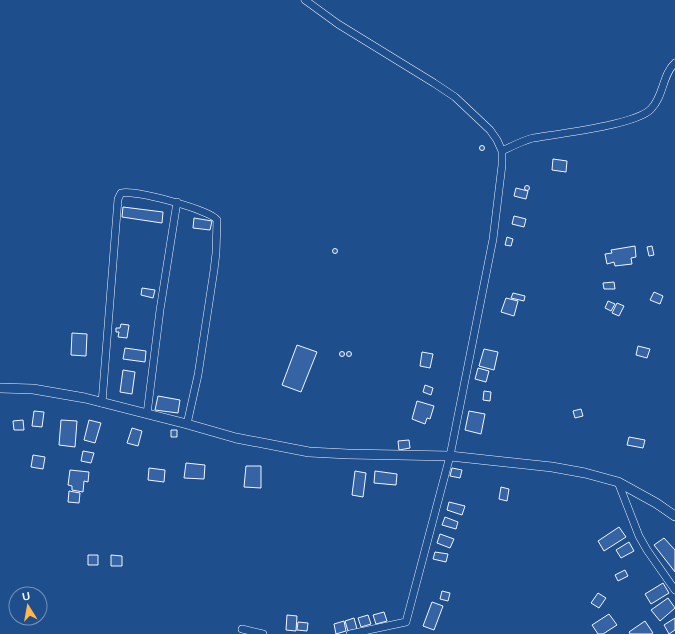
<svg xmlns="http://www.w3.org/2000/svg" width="675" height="634" viewBox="0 0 675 634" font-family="Helvetica,sans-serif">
<rect width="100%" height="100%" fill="#1f4e8c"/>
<!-- building -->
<path fill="#3563a3" stroke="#f2f6ff" d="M479.5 148a2.5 2.5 0 1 1 5 0a2.5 2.5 0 1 1-5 0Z
M553,159L567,161L566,172L552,170Z
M524.5 188a2.5 2.5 0 1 1 5 0a2.5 2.5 0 1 1-5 0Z
M516,188L528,191L526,199L514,196Z
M123,207L163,212L162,223L122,217Z
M514,216L526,219L524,227L512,224Z
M194,218L212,221L210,230L193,228Z
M507,237L513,239L511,246L505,245Z
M635,246L636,257L631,258L632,264L615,266L614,262L607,264L605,254L612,253L611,250Z
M652,246L654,255L649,256L647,247Z
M332.5 251a2.5 2.5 0 1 1 5 0a2.5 2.5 0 1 1-5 0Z
M614,282L615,289H604L603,283Z
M142,288L155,290L153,298L141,295Z
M654,292L663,296L660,304L650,300Z
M513,293L525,296L524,301L511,298Z
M506,298L518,301L514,316L501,312Z
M608,301L615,304L611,311L605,308Z
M617,303L624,306L619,316L612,313Z
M121,324L129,325L127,338L118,337L119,332H116V328H120Z
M72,333L87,334L86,356L71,355Z
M297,345L317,352L301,392L282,385Z
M638,346L650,349L647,358L636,355Z
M125,348L146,351L145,362L123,359Z
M484,349L498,352L494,370L479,366Z
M339.5 354a2.5 2.5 0 1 1 5 0a2.5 2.5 0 1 1-5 0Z
M346.5 354a2.5 2.5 0 1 1 5 0a2.5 2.5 0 1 1-5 0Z
M422,352L433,354L430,368L420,366Z
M478,368L489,371L486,382L475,379Z
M123,370L135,372L132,394L120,392Z
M425,385L433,388L431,395L423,392Z
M484,391L491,392L490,401L483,400Z
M158,396L180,400L178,413L155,410Z
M417,401L434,406L430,419L427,418L425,424L412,419Z
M581,409L583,416L575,418L573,411Z
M34,411L44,412L42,427L32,426Z
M469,411L485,414L481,434L465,430Z
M23,420L24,430H14L13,421Z
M61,420L77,421L75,447L59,445Z
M89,420L101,423L95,443L84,440Z
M132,428L142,431L138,446L127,443Z
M171,430H177V437H171Z
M629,437L645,440L643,448L627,445Z
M409,440L410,448L399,450L398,441Z
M83,451L94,453L91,463L81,461Z
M33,455L45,457L43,469L31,467Z
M186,463L205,465L204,479L184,478Z
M246,466H261V488L244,487Z
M149,468L165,470L164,482L148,480Z
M452,468L462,470L460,478L450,476Z
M70,470L89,472L88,482L84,481L83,492L72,490V486L68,485Z
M355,471L366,473L363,497L352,495Z
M375,471L397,474L396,485L374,483Z
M501,487L509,489L507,501L499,499Z
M69,491L80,493L79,503L68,502Z
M449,502L465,506L462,515L447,510Z
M445,517L458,522L456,529L442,525Z
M619,527L626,537L604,551L598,541Z
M440,534L454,539L450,548L437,543Z
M664,538L675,550V572L654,545Z
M629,542L634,551L621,558L616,550Z
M435,552L448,554L446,562L433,559Z
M88,555H98V565H88Z
M111,555L122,556V566H111Z
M625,570L628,576L618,581L615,575Z
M663,583L669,593L651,604L645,594Z
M442,591L450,593L448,601L440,599Z
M598,593L606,598L599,608L591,603Z
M668,598L675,608L660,621L651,610Z
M432,602L443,606L434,630L423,626Z
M384,612L387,621L376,624L373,615Z
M609,614L617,625L603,634H598L592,625Z
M287,615L297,616L296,631L286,630Z
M368,615L371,624L361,627L358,618Z
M354,618L357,629L348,631L345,621Z
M675,618V630L669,634L664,625Z
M344,621L346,631L336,634L334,624Z
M645,621L653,633L651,634H630L629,632Z
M298,622L308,623L307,631L297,630Z"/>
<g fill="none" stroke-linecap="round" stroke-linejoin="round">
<!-- minor casing -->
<g stroke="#f2f6ff" stroke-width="8">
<path id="minor" d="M305,0L338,24L434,83L455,97L490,130L497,140L502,151V165L493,239L450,456L406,622L350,634
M502,151C512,146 522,141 533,138C557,134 636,125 651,109C664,96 662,75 675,63
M102,403L118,199L121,193C133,189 211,210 217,220L216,253L214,270L198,375L187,424
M147,414L160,310L177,202
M618,482L639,536L647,550L675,590
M242,629L263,634"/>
</g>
<!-- tertiary casing -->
<g stroke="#f2f6ff" stroke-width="10">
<path id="tertiary" d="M0,388L33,389L85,398L187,424L236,438L309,452L348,454L450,456L552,467L585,473L618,482L656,503L675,516"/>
</g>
<!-- minor -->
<use href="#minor" stroke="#1f4e8c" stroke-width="7"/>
<!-- tertiary -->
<use href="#tertiary" stroke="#1f4e8c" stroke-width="9"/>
</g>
<!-- north arrow -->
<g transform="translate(28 606) rotate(349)"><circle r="19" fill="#1f4e8c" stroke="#7391ba"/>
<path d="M0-3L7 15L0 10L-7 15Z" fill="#ffb74d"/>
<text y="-6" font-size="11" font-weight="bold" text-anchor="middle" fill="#f2f6ff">U</text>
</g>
</svg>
